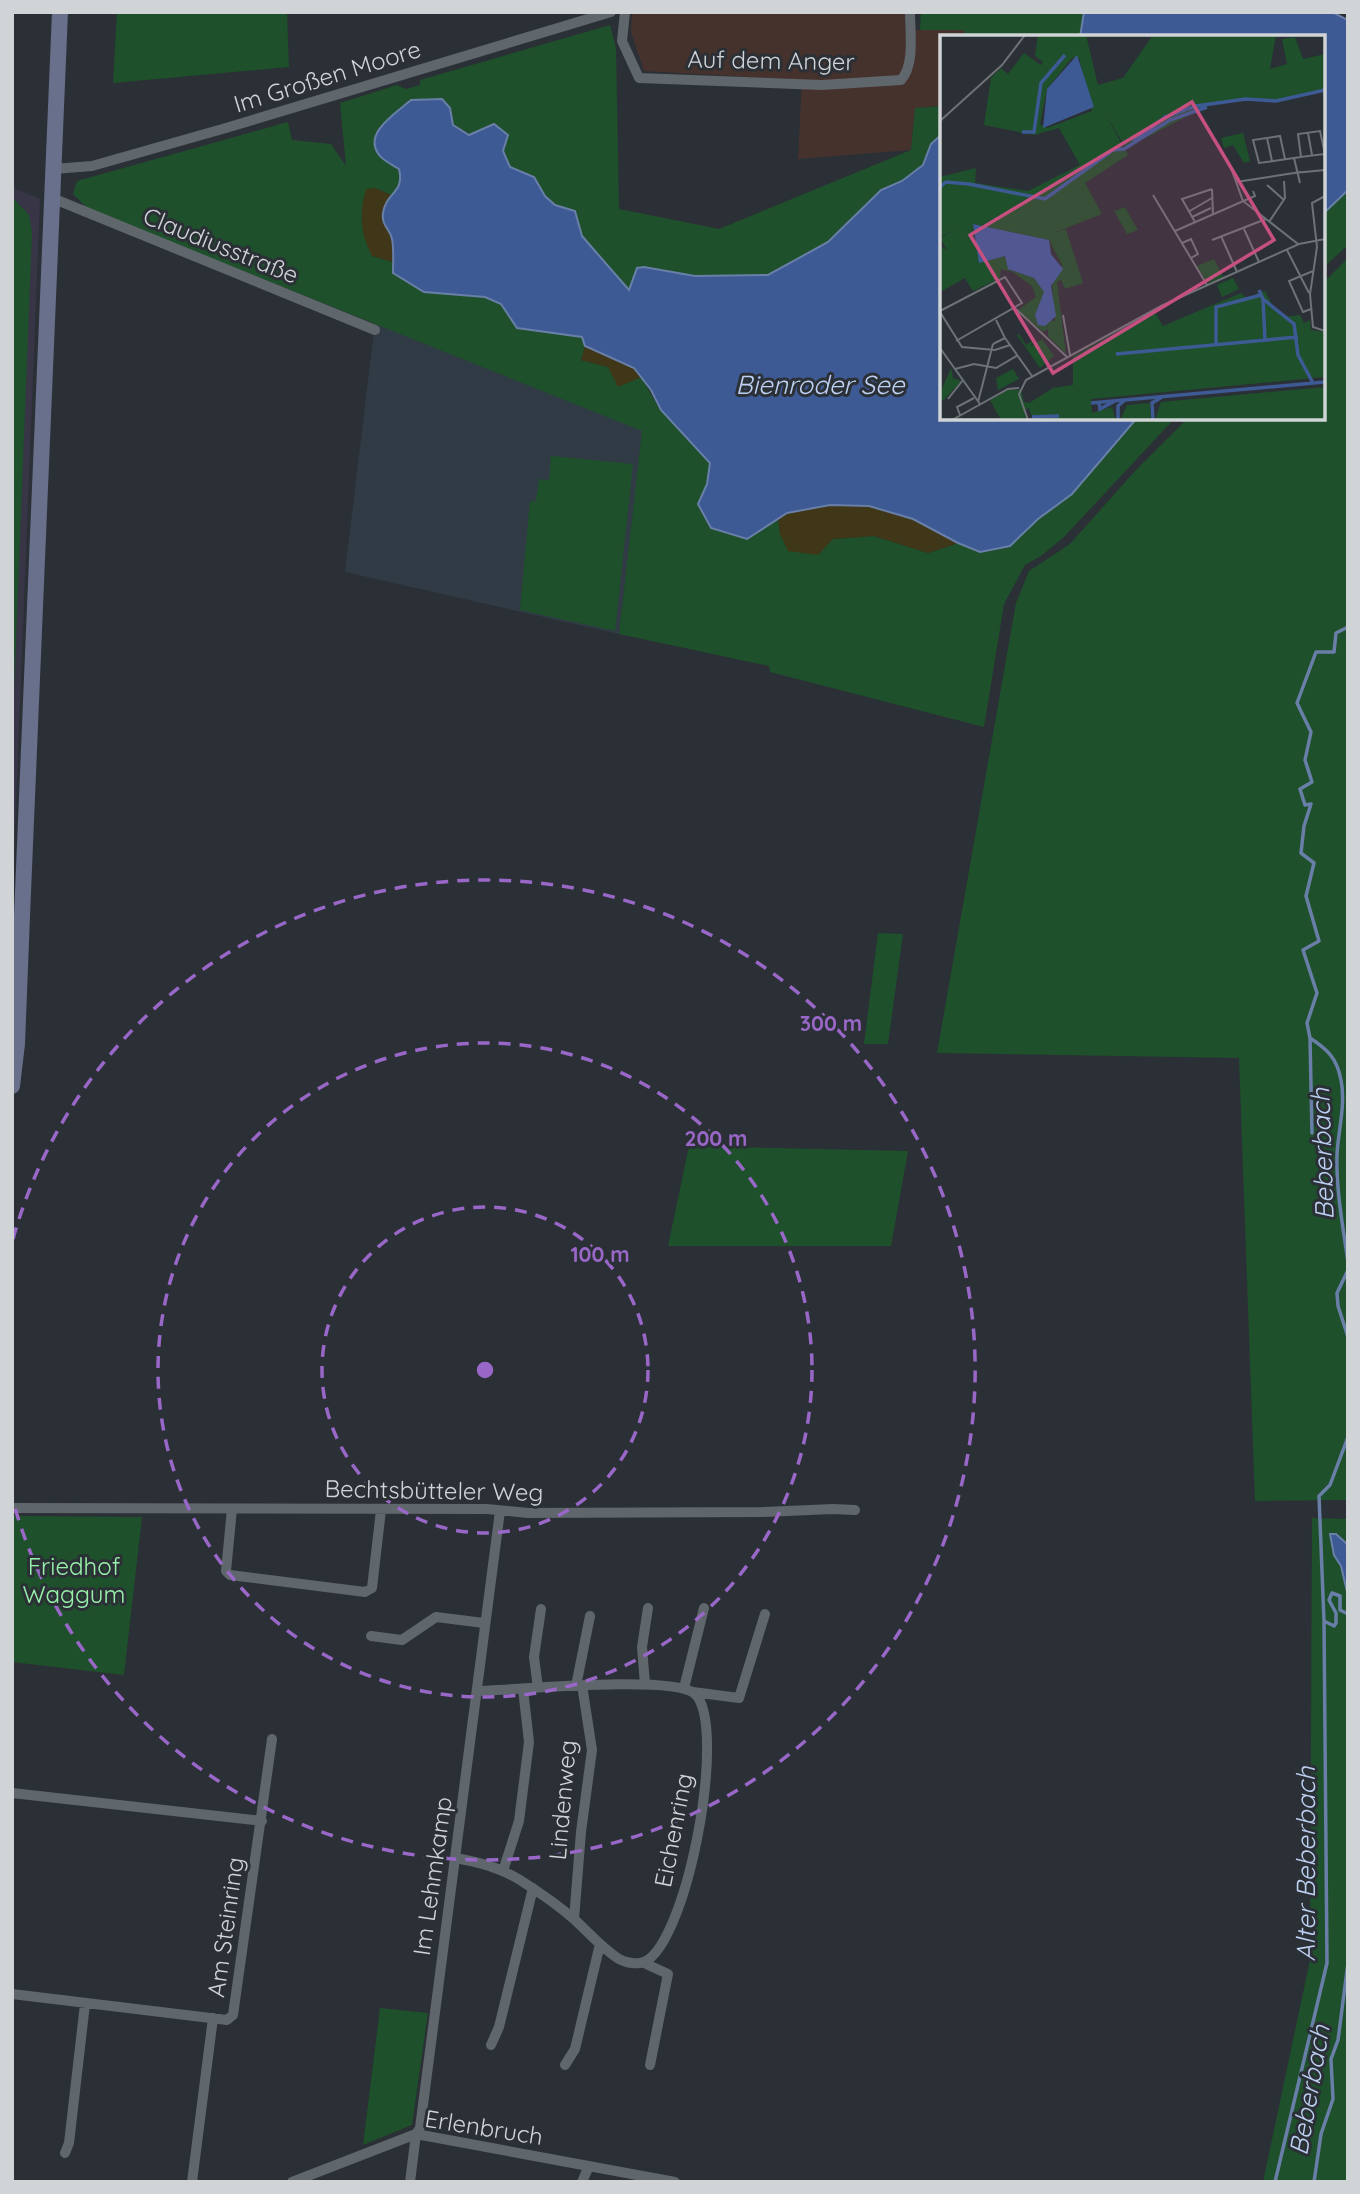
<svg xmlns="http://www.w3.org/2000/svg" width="1360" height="2194" viewBox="0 0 1360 2194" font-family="Quicksand,sans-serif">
<rect width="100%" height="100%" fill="#2b3036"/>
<!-- commercial -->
<path fill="#373546" d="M12,187L40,199L13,878H12Z"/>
<!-- industrial -->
<path fill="#45322c" d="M632,12H906L905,30H965L964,37H942V106L915,108L911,150L798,159L802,80L644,71L631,32Z"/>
<!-- built -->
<path fill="#303b45" d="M375,323L505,373L643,431L619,634L345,572Z"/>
<!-- green -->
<path fill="#1e502b" d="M117,12H287L289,67L113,83Z
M921,12H1084L1080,37H964V30H920Z
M610,25L616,48L619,209L719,229L911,150L915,108L942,106V134L931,144L923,165L902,181L881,190L828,242L768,275L695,276L644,267L637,268L629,291L582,236L575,211L555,205L545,197L534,177L510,167L503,151L453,125L450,108L442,99L411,100C396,113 361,134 380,156C384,161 393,165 399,169C402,181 401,187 391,195L375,188L372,256L393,262L462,294L485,297L501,304L517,328L582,337L585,346L581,360L608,367L618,386L641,377L661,411L710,463L707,484L698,504L747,539L778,518L780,534L833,539L874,536L928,553L958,543L980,552L1009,546L1038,519L1072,494L1137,418H1175L1064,537L1041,556L1025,565L1004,604L984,727L770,672L769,666L619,634L642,431L88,209L73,194L77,181L288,122L292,140L331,144L346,166L340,103L397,85L406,89L420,85V80Z
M1348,190V245L1323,268V214Z
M12,197L29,215L32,232L12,743Z
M1348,258V1500L1255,1501L1239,1058L937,1053L1016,603L1029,571L1070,544L1135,471L1188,418H1323V283Z
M551,456L633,464L615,631L520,610L530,501H536L539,479L549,480Z
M878,933L903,934L888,1044H864Z
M689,1146L908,1151L891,1246H668Z
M12,1516L142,1517L124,1675L12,1662Z
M1312,1518L1348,1519V2182H1263L1310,1960Z
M380,2008L428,2013L412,2125L363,2145Z"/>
<!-- sand -->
<path fill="#3f3717" d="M375,188L391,195L383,212L392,238L393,262L372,256C360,233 359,213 366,189Z
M585,346L634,368L641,377L618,387L608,367L581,360Z
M830,505L869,506L913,519L958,543L928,553L874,536L833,539L818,555L788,551L780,534L778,518L787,513Z"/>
<!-- water -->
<path fill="#3d5a94" stroke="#697fa8" stroke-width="2" d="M1084,12H1332L1348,20V190L1323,214V37H1080Z
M442,99L450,108L453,125L469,135L494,124L508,135L503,151L510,167L534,177L545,196L555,205L575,211L582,236L629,290L637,268L644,267L695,276L768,275L828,242L881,190L902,181L923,165L931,144L942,134V418H1137L1072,494L1038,519L1010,546L980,552L958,543L913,519L869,506L830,505L787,513L747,539L711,528L698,504L707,484L710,463L661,410L651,390L634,368L585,346L582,337L517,328L501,304L485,297L424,292L393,273C393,264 394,247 392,239C390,229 381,225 383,213C386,192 405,193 399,169C393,165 384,161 380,156C361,134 396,113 411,100Z
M1330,1534H1336L1348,1545V1596L1341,1566L1334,1555Z"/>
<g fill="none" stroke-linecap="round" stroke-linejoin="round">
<!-- stream -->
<path stroke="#697fa8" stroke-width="3.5" d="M1348,627L1336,633L1334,652H1316L1297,703L1311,732L1305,760L1312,782L1300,789L1305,805L1311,804L1304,826L1301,853L1314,863L1306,896L1319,941L1303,950L1317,993L1307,1023L1310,1038C1327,1049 1337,1058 1341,1080C1346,1104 1338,1131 1337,1155C1336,1191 1343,1227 1348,1262
M1310,1038L1312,1133
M1348,1270L1337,1293L1338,1306L1348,1337
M1324,1621L1334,1626L1336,1623V1613L1329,1600L1332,1593L1340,1596V1610L1348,1614
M1275,2182L1327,1963L1324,1621L1319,1496L1330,1485L1348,1437
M1314,2182L1321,2134L1333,2099L1331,2059L1338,2040L1348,1963"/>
<!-- street -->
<path stroke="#5f666c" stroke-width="10" d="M625,12L622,41L639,78L822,85L901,80C915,65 910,32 910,12
M53,169L92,166L226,128L611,12
M52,198L375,330
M12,1508L487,1509L528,1513L764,1512L833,1509L855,1510
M232,1509L226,1571L230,1575L365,1592L372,1588L381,1510
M371,1636L402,1640L436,1617L484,1623
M645,1684L642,1647L648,1608
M576,1686L590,1616
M538,1688L534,1657L541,1609
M684,1688L704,1608
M693,1692L739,1698L765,1614
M12,1793L262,1821
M455,1858C478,1862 499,1867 520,1880C539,1892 558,1905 575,1920C589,1933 603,1949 619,1959C625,1962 633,1964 640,1963C685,1958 730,1722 694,1693C670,1675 514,1690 477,1691
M503,1871L519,1821L529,1742L523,1689
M574,1919L581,1832L592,1750L582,1685
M644,1963L668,1974L650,2065
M12,1994L227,2020L233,2015L272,1739
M491,2045L499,2027L533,1888
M565,2065L575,2049L600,1944
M65,2153L69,2143L85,2004
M192,2182L213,2018
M292,2182L416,2134L675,2182
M410,2182L416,2134L420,2128L500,1511
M582,2182L589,2166"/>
<!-- secondary -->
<path stroke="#69708c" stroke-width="16" d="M12,1086L17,1044L22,916L60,12"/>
</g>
<!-- distance rings -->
<g fill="none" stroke="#9967c7" stroke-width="3.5" stroke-dasharray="12 9">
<circle cx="485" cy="1370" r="163"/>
<circle cx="485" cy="1370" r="327"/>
<path d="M13 1239A490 490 0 1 1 13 1501"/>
</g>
<g text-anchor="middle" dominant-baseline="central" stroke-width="6" stroke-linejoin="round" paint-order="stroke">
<!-- street labels -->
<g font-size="24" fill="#d0d4d7" stroke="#2b3036">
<text transform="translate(771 60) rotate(1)">Auf dem Anger</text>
<text transform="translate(327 76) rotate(-17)">Im Großen Moore</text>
<text transform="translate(221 245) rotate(22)">Claudiusstraße</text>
<text transform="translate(434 1490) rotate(1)">Bechtsbütteler Weg</text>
<text transform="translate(562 1800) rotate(-85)">Lindenweg</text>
<text transform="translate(673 1830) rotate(-79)">Eichenring</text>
<text transform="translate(432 1876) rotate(-82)">Im Lehmkamp</text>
<text transform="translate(225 1927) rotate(-82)">Am Steinring</text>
<text transform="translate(484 2127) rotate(9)">Erlenbruch</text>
</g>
<!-- park labels -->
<g font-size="24" fill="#98f1aa" stroke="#2b3036">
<text x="74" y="1566">Friedhof<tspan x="74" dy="28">Waggum</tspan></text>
</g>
<!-- water labels -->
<g font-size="26" font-style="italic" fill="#bdd0f2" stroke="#2b3036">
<text x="820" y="384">Bienroder See</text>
<text transform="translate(1322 1154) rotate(-92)">Beberbach</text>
<text transform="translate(1305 1864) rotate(-90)">Alter Beberbach</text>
<text transform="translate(1309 2090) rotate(-80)">Beberbach</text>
</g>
</g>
<!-- overview -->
<g transform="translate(940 35)">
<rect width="385" height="385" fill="#2b3036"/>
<path d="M98,0H146L158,50L183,43L213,0H336L330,34L347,29L342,4L355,2L363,24L385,19V56L336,67L306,64L267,71L186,113L165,79L188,120L145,148L162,179L111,199L126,194L143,248L125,254L121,245L117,247L126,319L108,301V294L103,297L78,275L96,262L92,251L73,237L61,234L60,243L33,256L25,243L0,257V211L7,215L0,203L18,193L0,202V142L36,133L35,148L88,156L140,130L119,93L94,100L44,90L51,43L61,33L68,39L84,18L101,30L103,27L95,21ZM132,23H139L152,76L107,93L100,89L107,54ZM33,189L109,205L122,230L112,250L115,286L98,284L104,257L94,243L71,235L64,221L43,227L34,210ZM303,98L310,126L304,128L293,110L284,113L281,103ZM185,172L198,195L187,199L174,176ZM274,224L283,242L268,248L257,231ZM293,243L299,254L282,262L277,250ZM325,256L333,272L345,282L360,280L364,288L370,285L371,295L385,297V342L151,364L152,378L172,372L176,385H93L89,373L84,375L86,385H61L50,365L68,355H81L84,367L89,368L113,353L133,350V322L214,276L223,291L301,258L307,263ZM79,299L86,310L95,304L90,312L102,304L114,321L100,333L77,300ZM11,333L13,343L21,346L3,366L0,358ZM73,334L79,344L58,355L56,343ZM385,352V384L215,385L221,367ZM210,368L211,385H180L187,370Z" fill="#1e502b" fill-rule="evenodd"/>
<path d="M137,20L154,72L103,93L107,54ZM33,189L109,205L111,219L123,234L111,251L116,281L105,291L98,290L95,280L104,257L94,243L68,234L65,221L39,228Z" fill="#3d5a94"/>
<path fill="none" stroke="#3d5a94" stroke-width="3.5" d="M82,97H94L101,48L125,20M193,107L225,82L256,71L306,64L336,66L385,55M0,152L6,147L29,149L105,164L173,115L184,114L230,85L267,72M319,255L323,264L354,289L358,320L373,348M323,264L325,305M276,310V272L321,260M176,319L358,302M151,368L385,347M159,368L160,374L175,366M92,382L119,381M178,385V371L185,365M213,385L212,368L222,362"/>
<path fill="none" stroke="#6d7276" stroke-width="2" d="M0,86L62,30L85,0M380,96L385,119L361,122L358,99ZM368,98L372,120M327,103L332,126M354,123L360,148M345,124L340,101L313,105L319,128L361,122M291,133L303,166L358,209M361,137L354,138L385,135M296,147L354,138M327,150L344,165M272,154L273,179M213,160L267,250M385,161L372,168L377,212L370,259L373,292L385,296M248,177L272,163M252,182L271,173M255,187L242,164L272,154M329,187L345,163L344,146M304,194L319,227M235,196L315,161L313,156M281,201L297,237M272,205L326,184M242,208L251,204L258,219L251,223M347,215L369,258M76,274L127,322M371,274L363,277L349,246L373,236M0,276L65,242L82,268L16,306M0,277L22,312L55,315L70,310M123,280L130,320M65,303L92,341M53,309L65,303L56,285M0,313L40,369M15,334L34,329L56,333L78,320M8,364L23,345M38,367L53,309M20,380L17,372L34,363M12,385L68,354L79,353M88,385L79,359L86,345L221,271L359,209L385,204"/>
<path fill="#c65080" fill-opacity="0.15" stroke="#c65080" stroke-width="3.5" d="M252,67L334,205L113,338L30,200Z"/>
<rect width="385" height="385" fill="none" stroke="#d0d4d7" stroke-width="3.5"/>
</g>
<circle cx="485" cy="1370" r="10" fill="#9967c7" stroke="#2b3036" stroke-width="3.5"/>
<g font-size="21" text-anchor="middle" font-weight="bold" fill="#9967c7" stroke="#2b3036" stroke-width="6" stroke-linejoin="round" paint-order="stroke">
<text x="831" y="1031">300 m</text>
<text x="716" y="1146">200 m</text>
<text x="600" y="1262">100 m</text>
</g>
<!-- border -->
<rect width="1360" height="2194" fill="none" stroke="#d0d4d7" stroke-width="28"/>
</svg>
